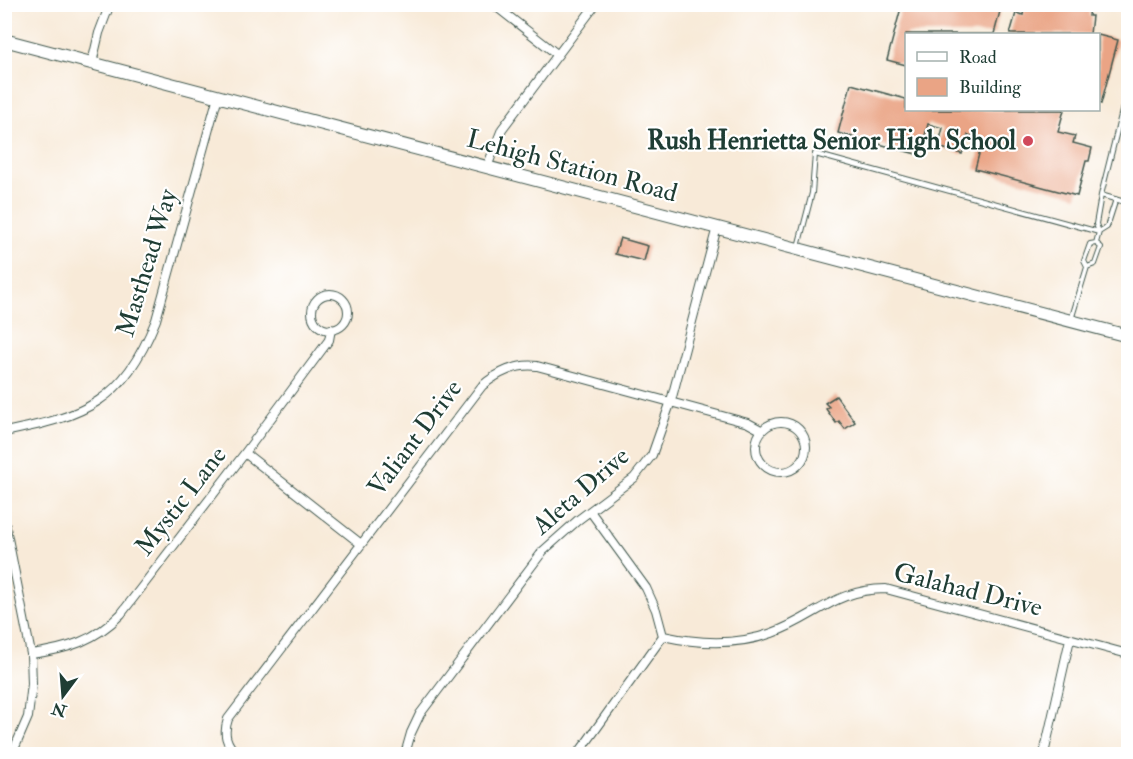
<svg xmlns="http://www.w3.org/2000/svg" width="1133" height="759" viewBox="0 0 1133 759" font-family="'IM FELL Double Pica',serif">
<rect width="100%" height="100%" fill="#fff"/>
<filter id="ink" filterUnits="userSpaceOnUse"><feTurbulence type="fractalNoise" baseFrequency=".0167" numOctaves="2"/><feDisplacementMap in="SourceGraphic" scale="12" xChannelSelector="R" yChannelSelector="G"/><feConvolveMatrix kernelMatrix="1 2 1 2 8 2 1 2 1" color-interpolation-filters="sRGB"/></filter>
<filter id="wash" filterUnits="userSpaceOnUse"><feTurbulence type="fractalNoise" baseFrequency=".008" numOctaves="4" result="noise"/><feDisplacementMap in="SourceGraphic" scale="24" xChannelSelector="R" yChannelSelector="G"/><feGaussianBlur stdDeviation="1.35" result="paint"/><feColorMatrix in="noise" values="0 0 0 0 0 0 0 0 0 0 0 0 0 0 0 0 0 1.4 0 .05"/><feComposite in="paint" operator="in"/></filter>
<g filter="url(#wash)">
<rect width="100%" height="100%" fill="#f8ead8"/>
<g id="blocks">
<!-- building -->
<path fill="#eaa485" d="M902,4H1002L994,34H906V65L887,60Z
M1025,4H1090L1089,16H1092L1090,34H1010L1016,13L1023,15Z
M1098,35L1118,40L1101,104L1098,103Z
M851,84L906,99V110H1064L1058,132L1075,136L1073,143L1092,148L1089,161H1086L1077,196L975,169L983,139L968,135L962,154L938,147L943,128L928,124L920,155L838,133Z
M620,238L648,246L644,261L615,254Z
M836,396L855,422L845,429L839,421L836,423L826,409L829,407L825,403Z"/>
</g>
</g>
<g filter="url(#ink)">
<use href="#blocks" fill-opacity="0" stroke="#40574d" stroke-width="1.5"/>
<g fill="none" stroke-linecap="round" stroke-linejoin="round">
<!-- service casing -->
<g stroke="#40574d" stroke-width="6">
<path id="service" d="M1101,195L1128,203
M798,247L812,193L815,154L1099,232L1107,227L1116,199
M1087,267L1095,264L1101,247L1096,243
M1071,320L1087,267L1084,261L1090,244L1096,243L1099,232L1096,224L1101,195L1128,87"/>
</g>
<!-- minor casing -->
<g stroke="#40574d" stroke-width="10">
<path id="minor" d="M493,4L558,55
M92,63L99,33L110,4
M487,167L502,129L596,4
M312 312a18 18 0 1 1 36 0a18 18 0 1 1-36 0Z
M756 447a25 25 0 1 1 50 0a25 25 0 1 1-50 0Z
M4,432C86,416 123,402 156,320L218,96
M245,453L361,544
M590,511L646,588L656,610L663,636
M4,518L31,654L32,684L28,717L12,754
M663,636C699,644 736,646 772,633C815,618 835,589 886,589L1128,654
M31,654C67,649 95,641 121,614L245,453L329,340L331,329
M237,754C226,744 223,734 228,719L482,386C497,373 517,363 537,366L748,423L761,430
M405,754L411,733L420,714L543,551L578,520L634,478L652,455L671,401L717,227
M578,754L663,636
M1044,754L1070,639"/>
</g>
<!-- secondary casing -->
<g stroke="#40574d" stroke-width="14">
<path id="secondary" d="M4,40L1128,336"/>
</g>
<!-- service -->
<use href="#service" stroke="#fff" stroke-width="4"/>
<!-- minor -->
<use href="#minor" stroke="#fff" stroke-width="8"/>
<!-- secondary -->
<use href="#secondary" stroke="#fff" stroke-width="12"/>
</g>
</g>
<!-- markers -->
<circle fill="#d1495b" stroke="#fff" stroke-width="2" cx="1028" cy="141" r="6"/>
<g text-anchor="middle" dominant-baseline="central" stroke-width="4.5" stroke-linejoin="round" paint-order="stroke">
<!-- poi labels -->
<g font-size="26" font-weight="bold" fill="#1f3d34" stroke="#fff" text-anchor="end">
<text x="1016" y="141">Rush Henrietta Senior High School</text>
</g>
<!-- street labels -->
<g font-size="26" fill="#1f3d34" stroke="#fff">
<text transform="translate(572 166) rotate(15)">Lehigh Station Road</text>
<text transform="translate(147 263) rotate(-73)">Masthead Way</text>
<text transform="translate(415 438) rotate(-53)">Valiant Drive</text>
<text transform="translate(581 491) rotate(-41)">Aleta Drive</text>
<text transform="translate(181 501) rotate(-52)">Mystic Lane</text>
<text transform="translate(968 590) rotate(14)">Galahad Drive</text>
</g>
</g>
<!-- margin -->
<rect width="1133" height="759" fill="none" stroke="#fff" stroke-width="24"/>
<!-- legend -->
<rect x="905" y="33" width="195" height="78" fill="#ffffff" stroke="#a5b1ae" stroke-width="1.5"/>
<rect x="917" y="52" width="30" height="9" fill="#ffffff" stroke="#a5b1ae" stroke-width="1.5"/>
<text x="959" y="63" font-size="18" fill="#1f3d34">Road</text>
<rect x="917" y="78" width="30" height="18" fill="#eaa485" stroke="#a5b1ae" stroke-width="1.5"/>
<text x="959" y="93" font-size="18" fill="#1f3d34">Building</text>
<!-- north arrow -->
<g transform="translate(63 696) rotate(196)" stroke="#ffffff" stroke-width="4.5" paint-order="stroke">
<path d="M0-4.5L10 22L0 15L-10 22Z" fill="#1f3d34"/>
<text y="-9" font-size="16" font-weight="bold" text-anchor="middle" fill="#1f3d34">N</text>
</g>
</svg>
